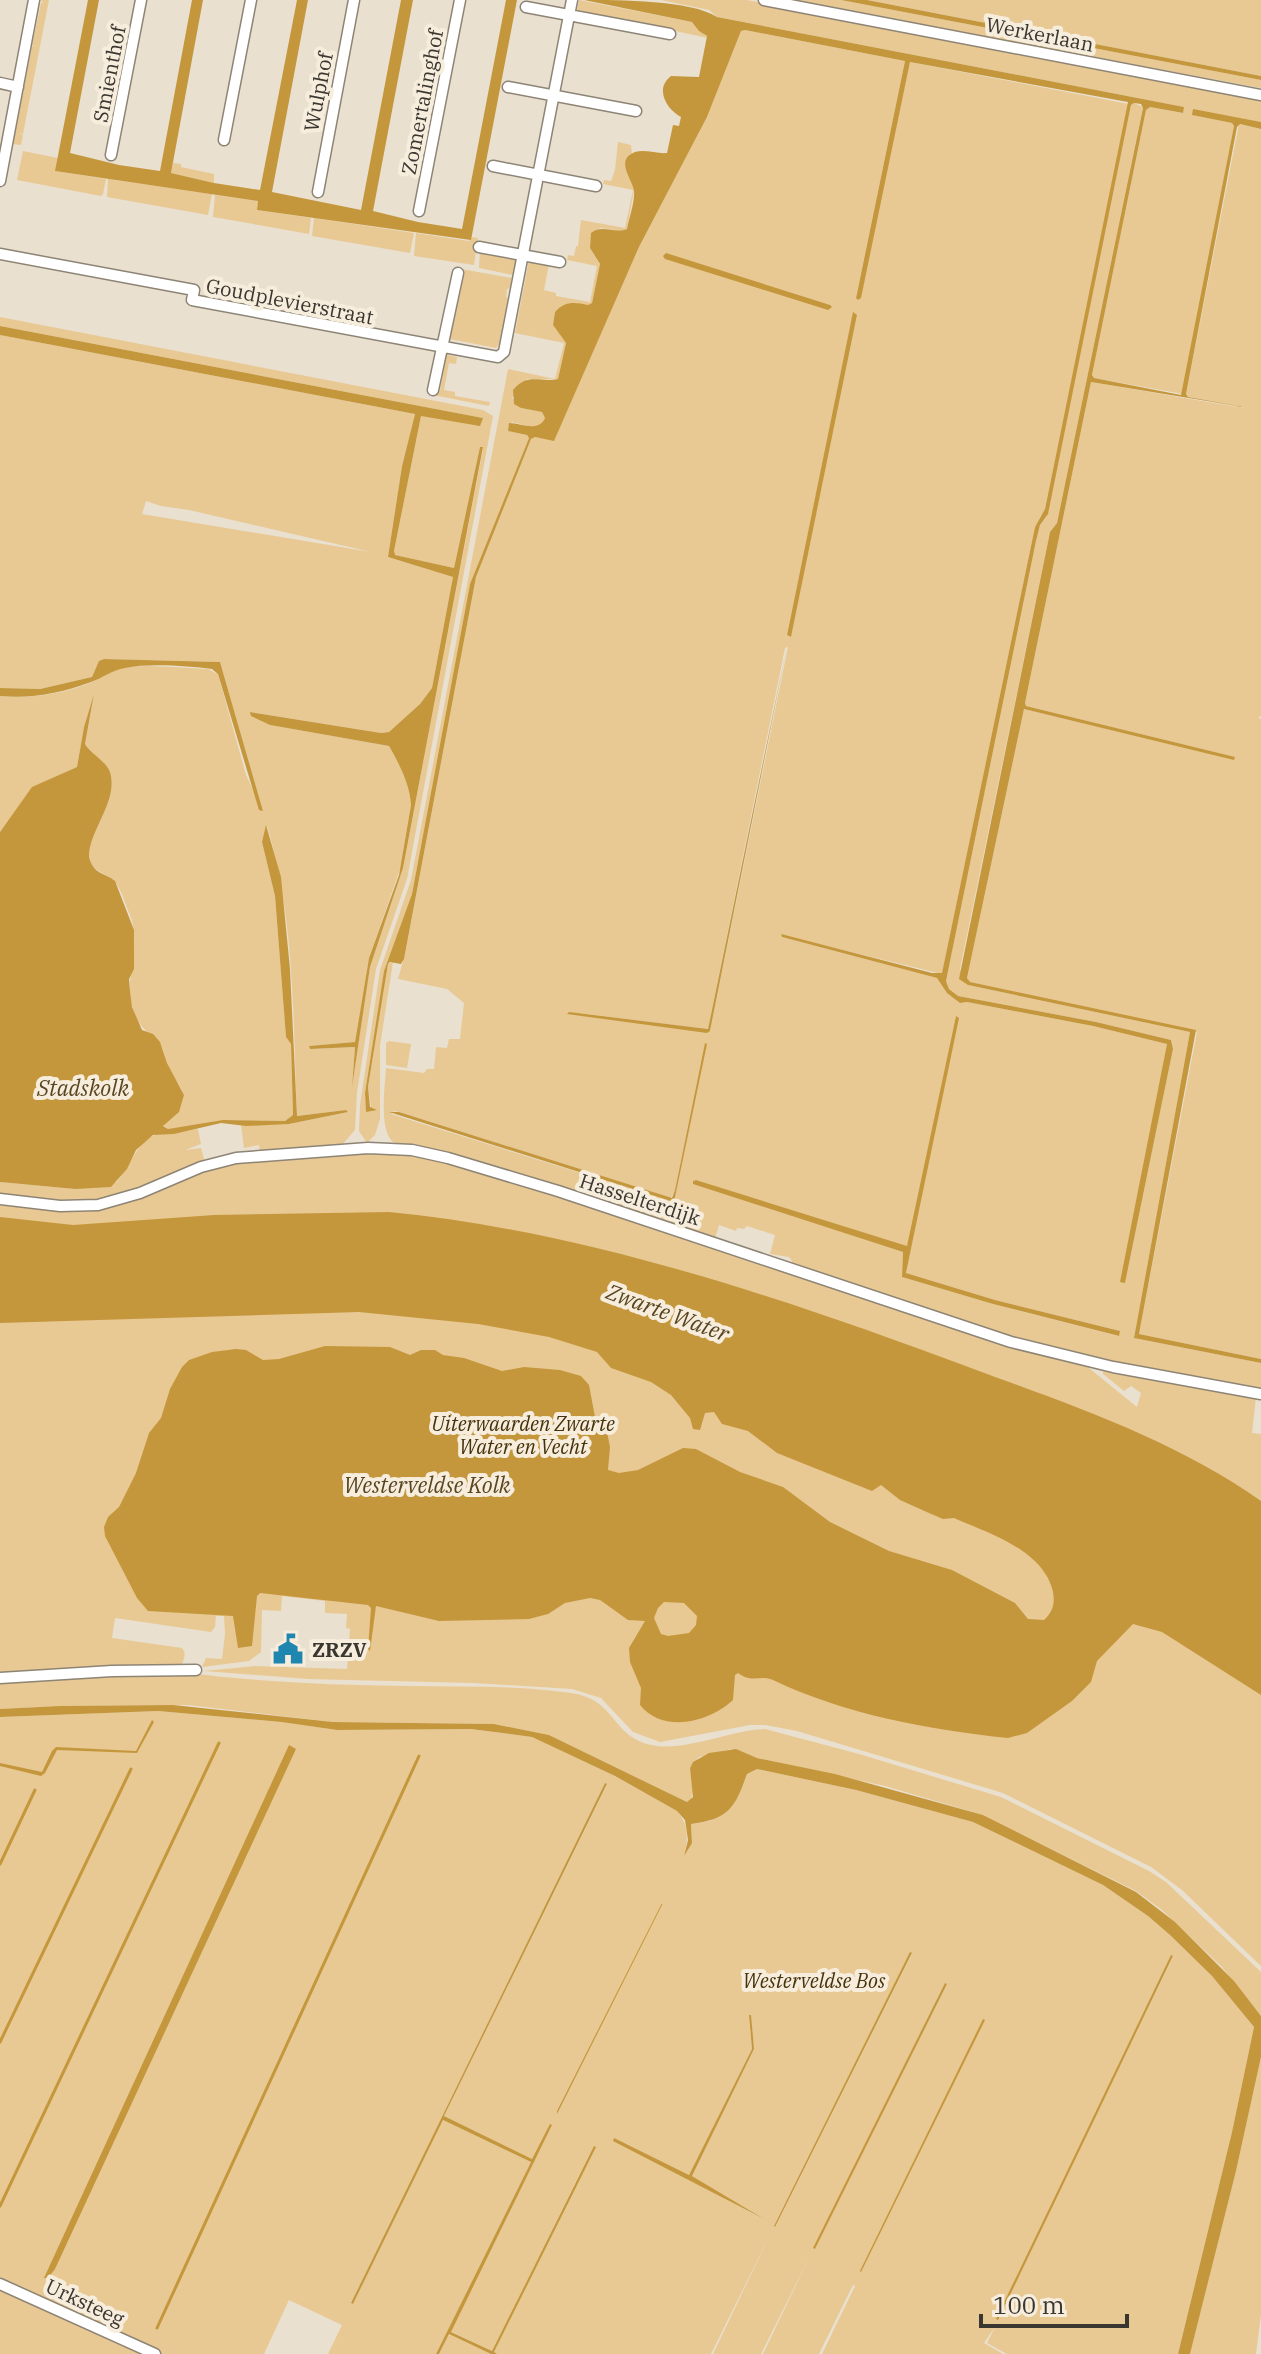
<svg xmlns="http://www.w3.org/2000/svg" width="1261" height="2354" viewBox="0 0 1261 2354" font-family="'IBM Plex Serif',serif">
<rect width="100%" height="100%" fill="#e9e0d0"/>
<!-- green -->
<path fill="#e8c993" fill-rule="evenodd" d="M41,0H49L23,134L18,133L23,135L21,145L13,144L32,46H35L32,45L41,3H43Z
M579,0L692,22L708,38L577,10Z
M661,0H747L1261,98V122L1193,110V115L1232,123L1234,126L1183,394L1094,378L1092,375L1146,110L1150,107L1182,113L1184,107L717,17L709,10Z
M788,0H841L1261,80V88Z
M867,0H1261V76Z
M745,30L905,61L856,297L859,300L910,62L1129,104L1045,509L1035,527L942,974L781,935L782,937L937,978L960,1003L967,1002L1093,1026L1167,1044L1125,1283L1173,1049L1171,1040L1096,1022L958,996L949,989L946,981L1036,541L1040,525L1046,517L1131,105L1134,103L1143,107L1057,523L1050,532L960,969L968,985L1190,1032L1134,1338L1261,1363V1391L1084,1357L1011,1338L790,1265L792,1261L789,1257L770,1254L775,1235L747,1226L744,1229L737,1228L736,1231L719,1225L715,1239L427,1150C418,1148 404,1148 395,1143C378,1134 385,1085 386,1068L424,1073L427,1069H434L436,1047L447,1048L449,1039H460L464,1003L447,989L398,979L405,954L476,577L531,439L534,437L554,440L639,247L707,117L741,31ZM857,315L791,636L790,637L787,635L851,323ZM788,647L710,1031L569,1012L708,1029L785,648ZM956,1016L958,1018L906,1273L995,1300L1120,1331L1118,1336L993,1304L902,1277L903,1252L692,1182L696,1180L904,1247L908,1246ZM705,1043L674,1202L391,1114L394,1111L399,1112L671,1198L675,1190Z
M1239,124L1261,129V716L1258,717L1261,719V1359L1139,1334L1197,1032L969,982L967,978L1024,709L1234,759V757L1026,706L1025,703L1091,382L1243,408L1188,397L1186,394Z
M618,142L631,145L632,154L629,157L634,190L627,228L623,231L601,228L592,232L590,248L600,265L592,303L588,305C575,303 564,301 555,312L553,325L566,343L558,379H527L512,398L521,408L542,412L545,418C539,432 525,425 512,422L508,431L527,435L529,438L470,584L412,894L384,972L365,1093L366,1112L371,1107L368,1087L388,964L393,962L380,1046V1119L375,1135L367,1143L359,1131L360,1105L380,970L411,880L508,369L555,379L564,343L515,333L529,260L549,264L544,290L556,293V296L590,302L597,266L567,260L568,255L574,256L576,246H578L581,220L625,228L633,190L603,184L604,180L611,181L615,170Z
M23,151L58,158L56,171L106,179L103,194L101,196L17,180Z
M173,163L181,164V167L214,174V183L171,173Z
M108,179L212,194L208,215L107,197Z
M215,195L258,201L257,210L311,218L309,234L213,217Z
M314,218L414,233L410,253L312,236Z
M416,233L469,241L472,237L478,238L474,265L414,256Z
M480,251L516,258L513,275L479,268Z
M461,269L512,278L510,288L507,289L506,297L508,298L500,343L496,348L450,339L462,275L459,274Z
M0,317L483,410L493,416L407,879L376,969L357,1093L355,1130L341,1146L260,1152L259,1145L244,1148L241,1125L289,1124L348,1112L346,1110L297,1116C293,1020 295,918 267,826L262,842L275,896L286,1037L291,1043L293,1115L285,1121L232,1120L168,1129L162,1124L184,1095C180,1084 171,1074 167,1063C164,1057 165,1051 160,1045C148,1030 137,1028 132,1006C124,975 142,946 130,915C125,904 122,890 114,881C104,871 93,873 89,857C89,830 119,801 110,772C106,762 92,754 85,744L94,695L84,727L77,767L33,787L0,832V696C31,699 63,694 92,682C104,677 113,669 126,667C153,664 182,668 208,669L218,674L246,775L263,811L220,662L104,659L97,666L92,677L40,689L0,688V335L415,414L402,466L388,557L453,577L432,688L420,704L389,732L381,733L250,712L270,725L389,746C399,765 410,783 411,805L400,869L369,958L355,1042L309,1046L310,1049L355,1047L352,1086L370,967L403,868L483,449L480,447L454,568L394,555V551L421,416L483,418L0,326ZM146,501L161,506L189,510L371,552L142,514Z
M444,354L457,357L456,364L449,363L444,390L455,392V396L490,402L489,406L433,395L434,391H440L445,362L443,361Z
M389,1041L411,1044L407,1068L386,1065V1043Z
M198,1129L201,1144L185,1150L201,1148L205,1163C171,1177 135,1197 99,1202C67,1206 32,1198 0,1195V1182L75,1189L117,1182L144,1140L155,1135Z
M380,1151L428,1157L496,1176L1084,1364L1137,1407L1141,1393L1131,1386L1124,1391L1103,1374V1369L1256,1397L1252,1433L1261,1434V1966L1182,1890L1151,1867L1003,1793L797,1731L765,1725H750L660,1742L633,1732L601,1698L572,1689L473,1683L308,1679L204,1671L255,1666L347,1669L350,1629L346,1628L347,1614L325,1613V1601L282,1596L281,1611L262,1610L261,1652L249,1661L202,1667L206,1658L222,1659L225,1634L224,1616H216L215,1627L211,1632L115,1618L112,1638L182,1648C187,1654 184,1661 180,1667L0,1676V1203L73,1210L233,1162Z
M181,1672C256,1682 331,1685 407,1686C461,1687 517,1685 571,1693C612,1699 610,1727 639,1741C674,1758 727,1730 765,1729L859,1754L1001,1797L1149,1871L1166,1882L1261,1972V2016L1222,1967L1162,1910L1136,1891L983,1815L885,1786L757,1758L731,1749L699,1757L690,1768L693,1792L691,1799L687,1802L549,1735L494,1724L333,1722L188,1705L59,1706L0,1709V1681Z
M158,1711L281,1722L337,1730L471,1729L532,1737L615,1776L677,1811C689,1825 688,1840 684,1856L692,1839L691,1824C728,1820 736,1807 747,1774L757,1769L856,1790L973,1822L1103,1885L1148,1916L1170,1935L1212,1976L1254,2027L1232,2132L1178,2354H1007L987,2343L995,2327L984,2343L1003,2354H822L855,2286L853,2285L819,2354H763L809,2258L761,2354H713L769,2237L711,2354H497L494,2352L593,2147L492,2351L450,2331L552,2125L532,2159L444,2116L607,1785L605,1783L351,2303L353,2304L443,2120L531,2162L436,2354H328L342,2325L289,2300L264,2354H160L0,2282V1717ZM911,1953L912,1954L775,2227L774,2226ZM1171,1956L1173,1957L997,2319ZM945,1983L947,1984L815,2249L814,2248ZM749,2016L754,2049L692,2176L763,2219L614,2140L615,2139L689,2175L752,2049Z
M1261,2057V2314L1256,2354H1190L1236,2171Z
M0,2287L149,2354H0Z
M449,2334L491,2354H439Z"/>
<!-- water -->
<path fill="#c5973d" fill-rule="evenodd" d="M88,0H99L70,153L119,165L160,171L192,0H203L171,173L214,183L260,190L297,0H308L272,192L361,210L401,0H413L373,211L418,222L462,229L506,0H517L471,240L257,210L258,201L55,171Z
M584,0C619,0 691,0 717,17L1184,107L1183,113L1150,107L1146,110L1092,375L1094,378L1181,395L1234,126L1232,123L1192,115L1193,109L1261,122V129L1240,124L1237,127L1186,394L1188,397L1244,407L1091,382L1025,703L1026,706L1235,757L1234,760L1024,709L967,978L970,982L1196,1030L1139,1334L1261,1359V1363L1134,1338L1190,1032L968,985L959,979L1050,532L1057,523L1143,108L1141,104L1134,103L1131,105L1048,514L1040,525L1036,541L946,981L949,989L958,996L1096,1022L1171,1040L1173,1049L1125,1283L1120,1282L1167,1044L1093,1026L967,1002L960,1003L947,993L937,978L782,937L781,934L932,973H942L1035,527L1045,509L1128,102L910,62L861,298L858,300L856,298L905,61L745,30L741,31L707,117L639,247L554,441L535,437L531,439L476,577L404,959L401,964L390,962L388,964L368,1087L370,1107L377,1110L366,1112L365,1093L384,971L412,894L470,584L529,438L527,435L508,431L509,423C522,423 538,433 545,418L542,412L521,408L514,404L513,390C528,372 539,383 558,379L566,343L553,325L555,312C564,301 575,302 588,305L592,303L600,264L590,248L591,233C602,224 615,234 627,229C629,218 635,202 634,191C633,180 614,160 635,152C645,149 657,154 667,153L673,125L679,126L681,117C667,110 654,89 671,76L699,77L707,36L699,31L692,22Z
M841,0H867L1261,76V80Z
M666,253L830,305L832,307L828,310L665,259L663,256Z
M853,312L857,315L791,637L787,635Z
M0,326L483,418L480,426L421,416L394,551L395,555L454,568L480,447H483L403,868L370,967L352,1087L355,1047L310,1049L309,1046L355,1042L369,958L399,875L411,805C410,784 399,764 389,746L270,725L251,716L250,712L381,733L389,732L420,704L432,688L453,577L388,557L402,466L415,414L0,335Z
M787,646L710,1031L707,1033L567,1014L569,1012L708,1029Z
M104,659L220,662L263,811L259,810L218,674L212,669C188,666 149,663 125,668C112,670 103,678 91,682C61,693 32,699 0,696V688L40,689L92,677L99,661Z
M94,694L85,744C91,754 106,761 110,772C119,801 89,830 89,857C94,875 104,872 115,881L134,930V969L129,979L130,991L132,1007L142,1030L153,1034L160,1042L167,1063L184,1095L179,1112L163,1126L168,1129L223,1120L285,1121L293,1115L291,1044L286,1037L275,896L262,842L266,825L281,877L290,969L297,1116L346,1110L348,1112L289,1124L246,1126L221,1123L174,1134L153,1135L136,1150L127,1169L111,1187L75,1189L0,1182V832L32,787L77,767L84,727Z
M956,1016L959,1018L906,1273L995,1300L1120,1331L1119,1336L993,1304L902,1277L903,1252L693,1184V1181L696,1180L907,1246Z
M705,1043L707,1044L674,1202L389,1112H399L672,1198L675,1190Z
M389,1212C586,1231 786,1299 971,1368C1071,1405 1173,1439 1261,1501V1695L1162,1632L1133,1624L1097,1661L1091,1682L1072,1701L1027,1733L1008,1738C929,1730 844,1714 773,1680C760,1674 753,1684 738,1673L735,1675L733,1700C710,1722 663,1734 640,1705L641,1688L630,1662L629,1648L645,1621L628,1620L600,1600L590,1598L565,1603L548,1614L529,1619L439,1621L376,1606L370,1651L368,1649L371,1608L368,1605L260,1593L257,1596L252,1646L238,1648L233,1616L148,1611L137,1598L105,1536L104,1527L108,1517L119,1507L136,1473L149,1433L161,1418L170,1389L182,1367L189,1360L212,1352L236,1349L246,1350L263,1360L279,1359L325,1346L390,1347L410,1355L421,1350H435L443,1355L464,1358L502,1371L524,1367L560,1370L581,1376L589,1385L595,1417L607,1432L610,1447L608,1470L619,1473L638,1470L683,1448L696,1449L740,1472L783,1487L830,1522L889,1551L952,1570L1015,1603L1028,1619L1044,1620C1053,1612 1055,1603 1053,1592C1044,1550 988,1533 954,1518L943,1519L929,1513L900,1500L881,1485L872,1491L777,1453L748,1431L722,1424L714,1412L705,1413L700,1430L693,1429L690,1418L671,1395L651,1382L611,1368L597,1352L549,1337L478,1324L359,1312L0,1323V1217L73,1225L214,1215ZM664,1602L684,1603L697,1616L696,1625L689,1633L668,1636L661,1634L654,1618L658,1608Z
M173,1705L333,1722L494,1724L549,1735L687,1802L693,1797L690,1768L693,1762L709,1753L736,1749L757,1758L835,1774L983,1815L1136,1892L1175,1922L1234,1981L1261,2016V2057L1236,2171L1190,2354H1178L1232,2132L1254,2027L1212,1976L1170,1935L1148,1916L1103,1885L973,1822L856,1790L757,1769L747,1774C735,1808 729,1819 691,1824L692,1843L684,1856L688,1840L685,1820L677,1811L615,1776L532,1737L471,1729L337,1730L281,1722L158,1711L0,1717V1709L59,1706Z
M152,1720L154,1722L137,1753L57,1750L45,1773L41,1776L0,1766V1763L42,1772L52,1751L56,1747L136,1751Z
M289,1745L296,1749L55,2269L48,2278H44Z
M605,1783L607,1784L444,2116L532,2159L550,2124L552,2125L451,2332L492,2351L594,2146L596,2147L494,2352L497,2354H491L449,2334L439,2354H436L531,2162L443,2120L353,2304L351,2303Z
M662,1903V1905L557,2114V2111Z
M910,1952L912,1953L775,2227L774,2226Z
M1171,1955L1173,1956L998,2320L996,2319Z
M945,1983L947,1984L815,2249L813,2248Z
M749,2015H751L754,2049L692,2176L764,2219L613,2141L614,2138L689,2175L752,2049Z
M983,2019L985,2020L861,2272L860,2271Z"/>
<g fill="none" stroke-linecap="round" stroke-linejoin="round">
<!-- stream -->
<path stroke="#c5973d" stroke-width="3" d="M0,1864L35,1790
M0,2042L131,1769
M0,2206L219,1743
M157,2328L419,1756"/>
<!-- street casing -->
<g stroke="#8d8475" stroke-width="13">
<path id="street" d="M764,0L1261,95
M526,7L670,34
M0,83L18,87
M508,87L636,111
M224,140L251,0
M111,155L141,0
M493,166L596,186
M0,181L34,0
M318,192L354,0
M419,211L460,0
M479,247L560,262
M0,254L194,290L192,300L498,357L504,352L572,0
M433,390L458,273
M0,1199L60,1206L98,1205L140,1193L201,1167L236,1158L368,1148L412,1150L448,1158L558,1191L1011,1342L1113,1367L1261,1394
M0,1678L112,1671L196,1670
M0,2284L155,2354"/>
</g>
<!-- street -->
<use href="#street" stroke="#fff" stroke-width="10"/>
</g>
<!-- icons -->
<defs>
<g id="civic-bare" transform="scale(2.4)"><path d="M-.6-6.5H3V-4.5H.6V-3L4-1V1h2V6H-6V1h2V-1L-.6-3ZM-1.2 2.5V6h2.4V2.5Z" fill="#1f86af" stroke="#f7eddd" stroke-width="2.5" paint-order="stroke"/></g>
</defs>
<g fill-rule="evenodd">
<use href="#civic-bare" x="288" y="1649"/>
</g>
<g text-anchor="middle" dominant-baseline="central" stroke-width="8" stroke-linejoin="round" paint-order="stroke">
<!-- street labels -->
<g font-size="20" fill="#3a3630" stroke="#f7eddd">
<text transform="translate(1040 34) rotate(11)">Werkerlaan</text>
<text transform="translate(109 74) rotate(-79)">Smienthof</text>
<text transform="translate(318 92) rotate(-79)">Wulphof</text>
<text transform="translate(422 102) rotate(-79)">Zomertalinghof</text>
<text transform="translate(290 301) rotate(11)">Goudplevierstraat</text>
<text transform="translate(640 1199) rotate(18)">Hasselterdijk</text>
<text transform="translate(85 2302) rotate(25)">Urksteeg</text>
</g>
<!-- park labels -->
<g font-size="20" font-style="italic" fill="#45320b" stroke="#f7eddd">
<text x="523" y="1423">Uiterwaarden Zwarte<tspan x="523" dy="23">Water en Vecht</tspan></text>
<text x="814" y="1980">Westerveldse Bos</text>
</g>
<!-- poi labels -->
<g font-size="20" font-weight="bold" fill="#3a3630" stroke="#f7eddd" text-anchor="start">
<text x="312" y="1649">ZRZV</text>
</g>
<!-- water labels -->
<g font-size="22" font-style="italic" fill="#594520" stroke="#f7eddd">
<text x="83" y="1087">Stadskolk</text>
<text transform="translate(668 1312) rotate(20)">Zwarte Water</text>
<text x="427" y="1484">Westerveldse Kolk</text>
</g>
</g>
<!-- scale -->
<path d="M981 2314v12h146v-12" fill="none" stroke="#3a3630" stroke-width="4"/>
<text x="993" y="2314" font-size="24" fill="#3a3630" stroke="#f7eddd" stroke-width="6" paint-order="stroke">100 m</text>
</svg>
